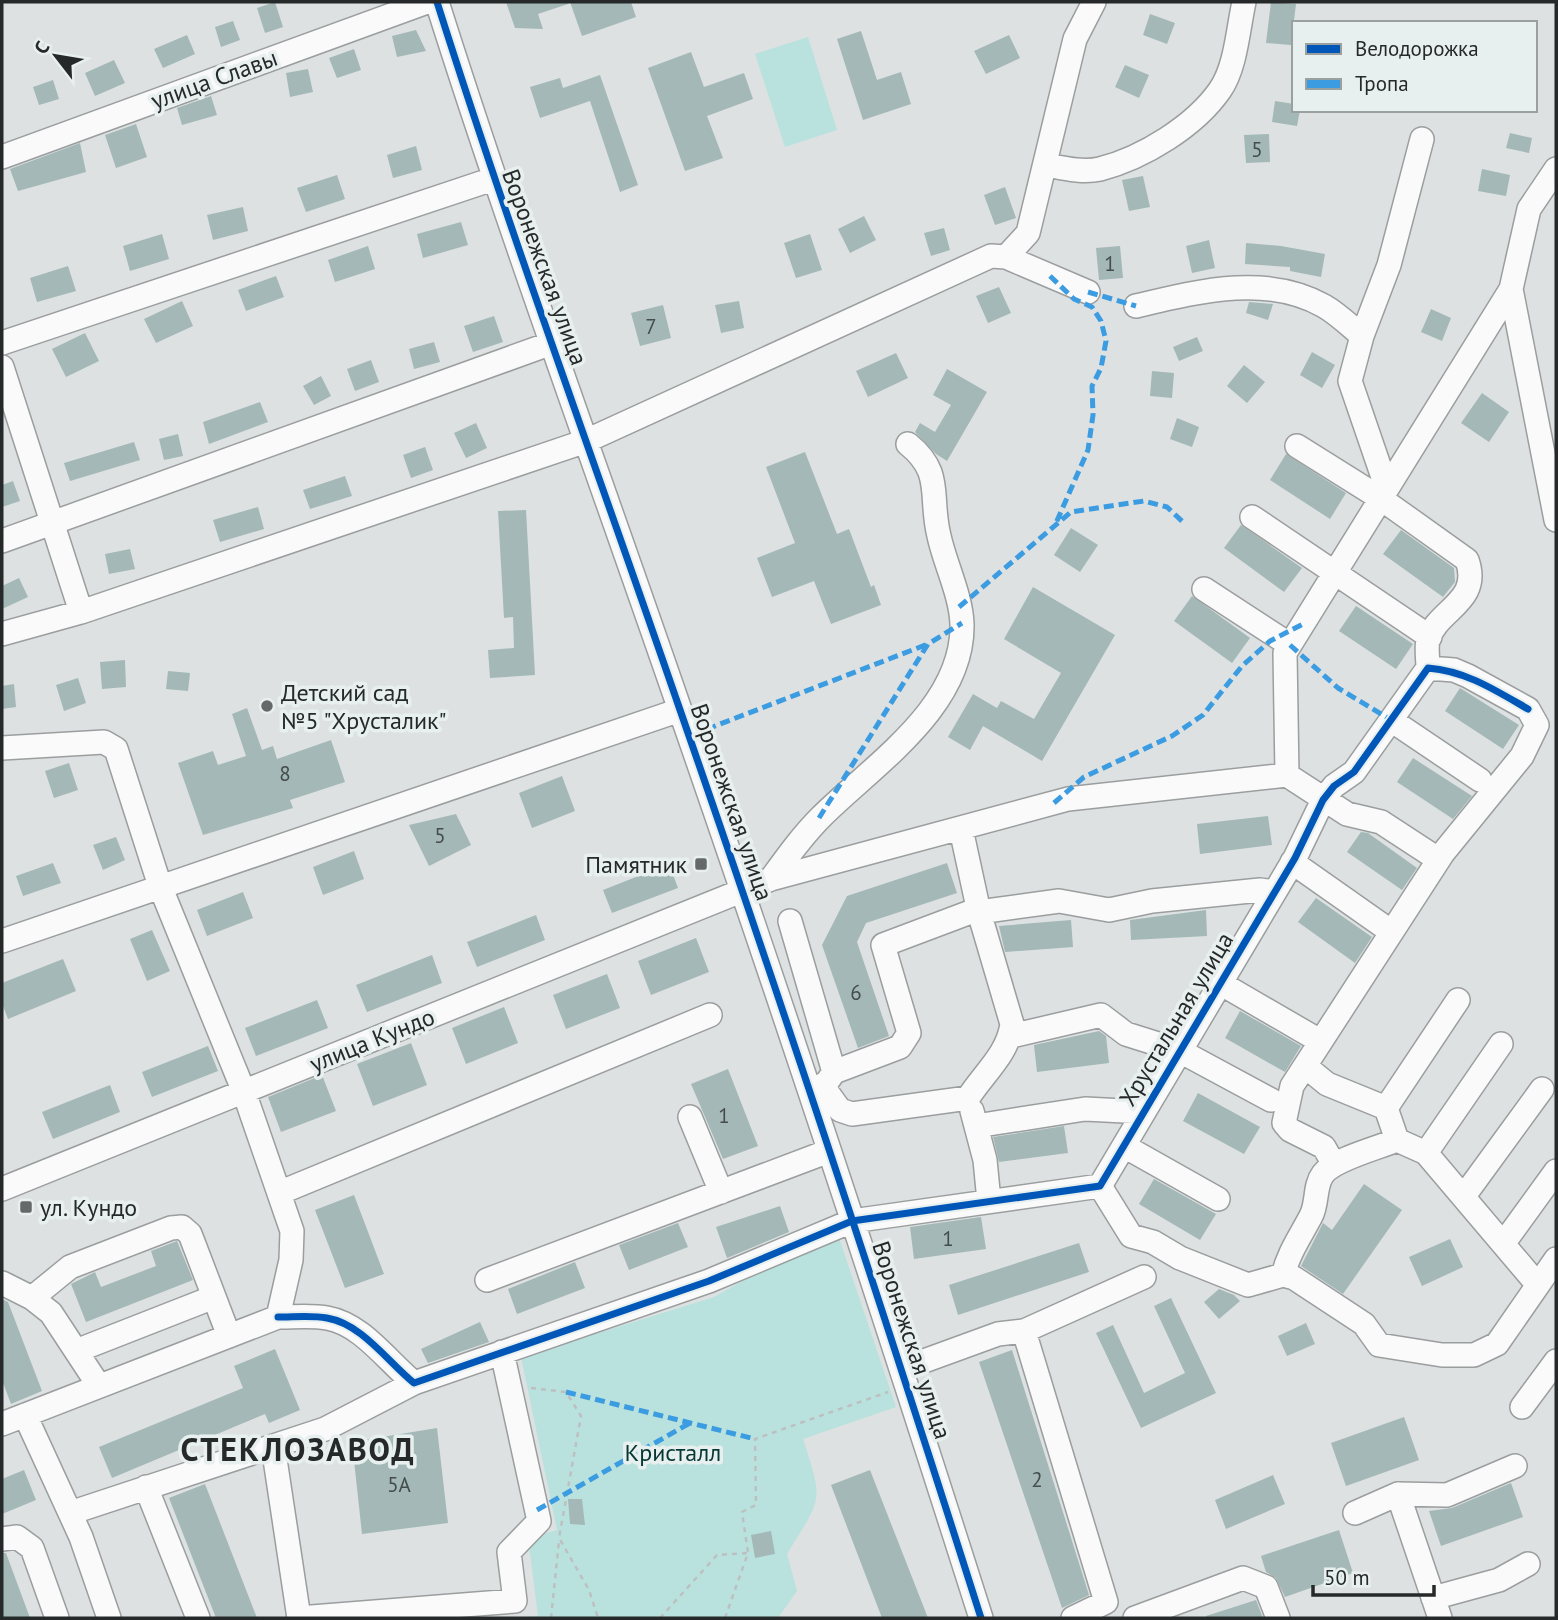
<svg xmlns="http://www.w3.org/2000/svg" width="1558" height="1620" viewBox="0 0 1558 1620" font-family="'PT Sans',sans-serif">
<rect width="100%" height="100%" fill="#dde1e1"/>
<!-- green -->
<path fill="#b9e2de" d="M808,37L837,130L785,147L755,54Z
M836,1229L896,1407L803,1439C824,1503 822,1497 787,1554L797,1591L778,1618H509L538,1616L528,1538L557,1530L521,1357L714,1297Z"/>
<!-- building -->
<path fill="#a3b8b7" d="M275,2L283,27L265,33L257,8Z
M506,2H568V4L538,14L543,29L515,28Z
M570,2H631L636,17L582,36Z
M1271,2L1296,4L1291,45L1266,43Z
M1150,14L1175,23L1167,44L1143,35Z
M233,21L240,40L221,47L215,27Z
M416,30L426,51L397,57L392,36Z
M861,31L877,80L901,72L911,104L863,120L837,39Z
M187,35L195,54L163,68L154,49Z
M1009,35L1020,58L986,74L974,51Z
M354,49L361,70L337,78L329,58Z
M691,52L704,87L744,73L753,99L707,116L723,158L685,171L648,68Z
M114,60L125,83L95,96L85,73Z
M1125,65L1149,75L1139,98L1115,87Z
M308,69L313,92L290,97L286,73Z
M600,75L638,185L620,192L590,101L540,118L530,87L560,78L563,88Z
M53,80L59,99L39,105L33,87Z
M211,96L217,115L182,125L177,108Z
M1275,101L1294,104V110H1300L1297,126L1272,122Z
M136,124L147,157L116,168L105,135Z
M1510,133L1532,138L1529,153L1506,148Z
M1269,134L1270,162L1246,163L1244,135Z
M80,143L86,172L18,191L10,169Z
M416,146L422,170L393,178L387,155Z
M1482,169L1510,175L1506,196L1478,191Z
M337,175L345,199L306,212L297,188Z
M1143,176L1150,207L1129,211L1122,180Z
M1005,187L1016,218L995,225L984,195Z
M243,207L248,231L213,240L207,215Z
M864,216L876,240L850,253L838,229Z
M461,222L468,245L423,258L417,234Z
M944,228L950,250L931,256L924,233Z
M162,234L169,259L130,271L123,246Z
M810,234L822,270L796,278L784,243Z
M1209,240L1215,268L1192,273L1186,246Z
M1246,243L1281,246L1325,254L1321,277L1290,271V267L1245,264Z
M368,246L375,269L335,282L328,260Z
M1120,246L1123,278L1099,280L1096,248Z
M68,266L76,291L37,302L30,278Z
M276,276L284,297L246,311L238,290Z
M999,287L1011,313L988,323L976,296Z
M182,301L193,326L156,343L144,319Z
M739,301L744,328L721,333L715,305Z
M1249,302L1273,304L1268,320L1246,313Z
M663,305L671,338L640,346L631,313Z
M1431,309L1451,318L1442,341L1421,332Z
M494,316L503,342L473,352L464,326Z
M85,333L99,361L66,377L52,349Z
M1197,337L1203,351L1179,361L1173,347Z
M434,342L440,362L414,369L409,349Z
M1312,352L1335,365L1322,388L1300,375Z
M896,353L908,378L868,397L856,371Z
M371,360L379,382L355,391L347,369Z
M1244,365L1265,382L1247,403L1227,386Z
M947,369L987,392L947,461L936,454L915,432L920,423L935,432L951,405L933,395Z
M1152,371L1174,373L1172,398L1150,396Z
M321,376L331,396L314,405L303,386Z
M1482,393L1509,412L1489,442L1461,423Z
M260,402L268,422L209,444L203,422Z
M1177,418L1199,427L1192,447L1170,439Z
M476,423L487,448L466,458L454,433Z
M178,434L183,456L164,460L159,439Z
M134,442L140,460L70,481L64,463Z
M425,447L433,470L411,478L403,455Z
M805,452L837,534L849,529L871,587L874,585L881,605L831,624L814,581L772,597L757,558L795,543L766,467Z
M1286,454L1346,493L1330,519L1270,480Z
M345,476L352,496L310,509L303,490Z
M13,481L20,501L2,507V485Z
M258,507L264,529L220,542L213,520Z
M526,510L535,675L490,678L488,650L514,648L513,617L504,618L498,511Z
M1241,525L1302,568L1284,592L1224,548Z
M1071,528L1098,545L1080,572L1054,555Z
M1401,530L1454,568L1455,582L1443,597L1383,554Z
M130,549L135,569L109,574L105,554Z
M19,578L28,597L2,609V586Z
M1033,587L1115,635L1042,761L983,726L970,750L948,737L973,694L997,708L1001,701L1034,719L1061,673L1004,639Z
M1192,596L1250,638L1232,663L1174,621Z
M1356,606L1413,644L1396,669L1339,631Z
M125,660L126,687L102,689L100,662Z
M168,671L190,673L188,691L166,689Z
M78,678L86,703L64,711L56,685Z
M14,684L16,707L2,709V686Z
M1460,688L1519,725L1503,749L1445,711Z
M247,708L262,750L273,746L277,759L331,740L345,782L290,800L293,808L203,835L178,763L213,751L218,765L246,756L232,714Z
M1413,758L1472,796L1453,819L1397,782Z
M69,763L78,790L54,798L45,771Z
M562,776L575,811L532,828L519,793Z
M456,814L471,845L429,866L409,825Z
M1268,816L1272,845L1200,854L1197,824Z
M1361,832L1368,833L1417,868L1402,890L1347,852Z
M116,837L125,860L103,870L93,845Z
M354,851L364,879L323,895L313,867Z
M53,863L61,883L23,896L16,876Z
M947,863L957,893L866,923L857,942L889,1036L858,1048L822,945L847,896Z
M669,864L678,888L612,913L603,890Z
M243,892L253,918L207,936L197,910Z
M1316,898L1372,937L1355,963L1298,922Z
M1206,910L1207,936L1131,940L1130,920Z
M536,915L545,940L477,967L467,942Z
M1071,920L1073,947L1005,952L999,926Z
M152,930L170,971L147,981L130,939Z
M696,938L709,972L651,995L638,961Z
M432,955L442,983L367,1012L356,985Z
M63,959L76,991L8,1019L2,1003V983Z
M607,974L620,1008L566,1029L553,995Z
M317,1000L328,1028L256,1056L245,1028Z
M504,1007L518,1043L466,1064L452,1028Z
M1240,1011L1301,1046L1285,1072L1225,1038Z
M1099,1031L1106,1036L1109,1063L1037,1072L1034,1045Z
M411,1043L427,1085L373,1106L357,1064Z
M208,1046L218,1071L152,1097L142,1072Z
M728,1069L758,1146L723,1159L691,1084Z
M322,1075L336,1111L281,1132L268,1097Z
M110,1085L120,1112L53,1139L42,1112Z
M1198,1093L1260,1127L1244,1154L1183,1121Z
M1064,1126L1068,1153L999,1162L993,1137Z
M1154,1179L1216,1214L1200,1240L1139,1204Z
M1364,1184L1402,1210L1343,1294L1301,1266L1323,1223L1332,1230Z
M354,1195L384,1274L345,1288L315,1210Z
M780,1206L789,1232L727,1258L716,1227Z
M981,1217L986,1249L914,1259L910,1227Z
M678,1223L688,1247L629,1270L619,1245Z
M1450,1239L1463,1267L1422,1286L1409,1257Z
M177,1241L193,1280L86,1322L71,1284L95,1272L101,1287L156,1266L151,1251Z
M1079,1243L1089,1272L958,1315L949,1285Z
M575,1262L585,1288L517,1314L508,1289Z
M1219,1289L1234,1295L1240,1301L1219,1319L1204,1302Z
M1171,1298L1216,1393L1141,1428L1096,1333L1113,1325L1144,1393L1185,1373L1154,1306Z
M2,1299L8,1302L42,1391L11,1404L2,1380Z
M480,1322L489,1342L428,1363L421,1349Z
M1306,1323L1315,1344L1287,1356L1278,1336Z
M275,1349L300,1410L269,1423L265,1414L112,1478L99,1447L243,1388L234,1366Z
M1012,1350L1089,1595L1062,1608L979,1362Z
M1404,1417L1419,1460L1346,1486L1331,1443Z
M437,1428L448,1523L362,1534L352,1442Z
M24,1470L36,1500L2,1514V1479Z
M870,1470L928,1618H882L831,1485Z
M1273,1475L1285,1504L1226,1529L1215,1500Z
M1511,1483L1523,1517L1441,1546L1429,1511L1452,1508Z
M205,1484L257,1618H216L169,1498Z
M568,1499H582L585,1525L570,1524Z
M1339,1530L1353,1573L1285,1597L1276,1578L1266,1572L1261,1556Z
M771,1531L775,1554L755,1558L751,1535Z
M2,1553H6L30,1618H2Z
M1256,1600L1263,1618H1207L1206,1616Z"/>
<g fill="none" stroke-linecap="round" stroke-linejoin="round">
<!-- minor casing -->
<g stroke="#9b9e9e" stroke-width="26">
<path id="minor" d="M437,2C512,239 598,472 679,707C784,1009 884,1313 981,1618
M2,157L427,2
M1047,165C1063,168 1083,173 1100,169C1143,158 1195,126 1220,90C1236,67 1238,29 1244,2
M1556,169L1529,209L1511,289L1556,520
M1006,257L1028,233L1075,39L1094,2
M1136,306C1196,292 1266,273 1324,306C1338,314 1350,326 1362,336L1350,381L1386,486
M1362,336L1389,265L1422,139
M2,343L493,179
M2,367L81,612L586,441L991,256L1006,257L1088,292
M1297,446L1380,498L1467,560C1482,602 1437,609 1428,640C1426,648 1428,660 1428,668
M1252,517L1430,637
M2,541L552,343
M1204,589L1290,645
M2,634L81,612
M1391,720L1480,780
M2,748L104,742L116,749L160,886L244,1092L292,1231L291,1260L278,1317L2,1424
M1287,775L1285,653L1511,289
M961,829L979,912L1059,901L1109,910L1152,901L1260,890L1274,892
M1292,862L1383,926
M771,879C787,857 802,836 821,817C873,765 964,707 962,624C961,595 945,564 939,536C929,496 944,473 908,444
M790,921L834,1072L827,1082
M2,941L680,710
M1220,983L1313,1037
M1011,1036L1101,1015L1126,1034L1180,1051L1271,1100
M1305,1066L1327,1084L1386,1108
M822,1085L840,1110L852,1114L968,1098C984,1073 1008,1054 1012,1024L979,912L968,913L883,945L909,1033L900,1047L834,1072
M972,1111L985,1160L989,1201
M690,1117L721,1192
M976,1126L1085,1109L1144,1112
M1397,1140L1386,1108L1458,1000
M1124,1146L1218,1199
M1426,1153L1501,1044
M1334,1165L1324,1147L1290,1130L1284,1123L1292,1086L1443,853L1522,756L1537,725L1528,709L1468,676L1454,670L1428,668
M1100,1186L1131,1236L1153,1242L1180,1258L1248,1285L1283,1275L1294,1278L1364,1324L1379,1345L1442,1355H1474L1497,1344L1556,1259
M2,1189L771,879L1068,799L1287,775L1347,814L1381,822L1430,854
M279,1193L710,1015
M1464,1196L1542,1089
M1503,1244L1556,1171
M1283,1275C1289,1252 1300,1237 1311,1216C1318,1203 1314,1186 1323,1174C1334,1159 1378,1148 1397,1140L1426,1153L1537,1284
M487,1280L829,1151
M2,1283L32,1298L51,1313L99,1386
M32,1298L70,1267L171,1228L182,1227L190,1234L229,1336
M278,1317C294,1317 312,1315 327,1318C362,1324 387,1361 414,1383L709,1281L852,1221L1100,1186L1295,858L1323,800L1334,786L1354,772L1428,668
M76,1351L214,1297
M902,1369L998,1334L1024,1331
M1522,1407L1556,1361
M25,1415L81,1537L109,1618
M273,1446L299,1618L515,1601L509,1552L539,1521L502,1352
M146,1487L198,1618
M70,1513L325,1429L414,1383
M1355,1513L1398,1494
M2,1539L17,1537L32,1548L57,1618
M1433,1598L1499,1580L1528,1564
M1073,1618L1106,1602L1024,1331L1144,1277
M1135,1618L1243,1578L1266,1587L1278,1618
M1440,1618L1398,1494L1447,1495L1515,1466"/>
</g>
<!-- path -->
<path stroke="#bdc0c0" stroke-width="2.5" stroke-dasharray="5 5" stroke-linecap="butt" d="M531,1388L566,1392L581,1416L559,1538L589,1590L598,1618
M551,1618L559,1541
M660,1618L717,1555L748,1553
M725,1618L748,1553L742,1512L756,1505L755,1439L888,1392"/>
<!-- minor -->
<use href="#minor" stroke="#fafafa" stroke-width="23"/>
<!-- quiet -->
<path stroke="#3c9ce1" stroke-width="5" stroke-dasharray="10 5" stroke-linecap="butt" d="M1050,276L1074,299L1092,307L1101,321L1106,341L1101,368L1092,386L1093,415L1088,450L1056,523
M1088,292L1136,306
M959,607L1071,512L1144,501L1167,507L1184,523
M1290,645L1338,688L1391,720
M710,755L702,731L928,644
M1054,803L1084,777L1172,736L1203,715L1242,666L1270,641L1303,624
M819,818L928,644L962,623
M566,1392L755,1439
M537,1510L690,1423"/>
<!-- cycleway casing -->
<g stroke="#e8f0ef" stroke-width="11">
<path id="cycleway" d="M437,2C512,239 598,472 679,707C784,1009 884,1313 981,1618
M278,1317C294,1317 312,1315 327,1318C362,1324 387,1361 414,1383L709,1281L852,1221L1100,1186L1295,858L1323,800L1334,786L1354,772L1428,668C1466,671 1495,690 1528,709"/>
</g>
<!-- cycleway -->
<use href="#cycleway" stroke="#0057b8" stroke-width="7"/>
</g>
<!-- markers -->
<g fill="#666969" stroke="#e8f0ef" stroke-width="2.5">
<circle cx="267" cy="706" r="7"/>
<rect x="694" y="857" width="14" height="14" rx="3.5"/>
<rect x="19" y="1200" width="14" height="14" rx="3.5"/>
</g>
<g text-anchor="middle" dominant-baseline="central" stroke-width="7" stroke-linejoin="round" paint-order="stroke">
<!-- number labels -->
<g font-size="21" fill="#454d4c">
<text x="1257" y="149">5</text>
<text x="1110" y="263">1</text>
<text x="651" y="326">7</text>
<text x="285" y="773">8</text>
<text x="440" y="835">5</text>
<text x="856" y="992">6</text>
<text x="724" y="1115">1</text>
<text x="948" y="1238">1</text>
<text x="1037" y="1479">2</text>
<text x="399" y="1484">5А</text>
</g>
<!-- street labels -->
<g font-size="24" fill="#262929" stroke="#e8f0ef">
<text transform="translate(214 79) rotate(-20)">улица Славы</text>
<text transform="translate(545 267) rotate(70)">Воронежская улица</text>
<text transform="translate(732 802) rotate(71)">Воронежская улица</text>
<text transform="translate(1176 1019) rotate(-59)">Хрустальная улица</text>
<text transform="translate(372 1040) rotate(-22)">улица Кундо</text>
<text transform="translate(912 1340) rotate(72)">Воронежская улица</text>
</g>
<!-- poi labels -->
<g font-size="24" fill="#262929" stroke="#e8f0ef" text-anchor="start">
<text x="281" y="692">Детский сад<tspan x="281" dy="28">№5 "Хрусталик"</tspan></text>
<text x="687" y="864" text-anchor="end">Памятник</text>
<text x="40" y="1207">ул. Кундо</text>
</g>
<!-- park labels -->
<g font-size="24" fill="#053733" stroke="#e8f0ef">
<text x="673" y="1452">Кристалл</text>
</g>
<!-- district labels -->
<g font-size="32" font-weight="bold" letter-spacing="2" fill="#262929" stroke="#e8f0ef">
<text x="298" y="1449">СТЕКЛОЗАВОД</text>
</g>
</g>
<!-- border -->
<rect width="1558" height="1620" fill="none" stroke="#262929" stroke-width="7"/>
<!-- legend -->
<rect x="1292" y="21" width="245" height="91" fill="#e8f0ef" stroke="#9aa0a0" stroke-width="2"/>
<rect x="1306" y="44" width="35" height="10" fill="#0057b8" stroke="#9aa0a0" stroke-width="2"/>
<text x="1355" y="56" font-size="21" fill="#262929">Велодорожка</text>
<rect x="1306" y="79" width="35" height="10" fill="#3c9ce1" stroke="#9aa0a0" stroke-width="2"/>
<text x="1355" y="91" font-size="21" fill="#262929">Тропа</text>
<!-- north arrow -->
<g transform="translate(56 56) rotate(301)" stroke="#e8f0ef" stroke-width="5" paint-order="stroke">
<path d="M0-5L12 26L0 18L-12 26Z" fill="#262929"/>
<text y="-10" font-size="19" font-weight="bold" text-anchor="middle" fill="#262929">С</text>
</g>
<!-- scale -->
<path d="M1313 1585v10h121v-10" fill="none" stroke="#262929" stroke-width="3.5"/>
<text x="1324" y="1585" font-size="21" fill="#262929" stroke="#e8f0ef" stroke-width="5" paint-order="stroke">50 m</text>
</svg>
